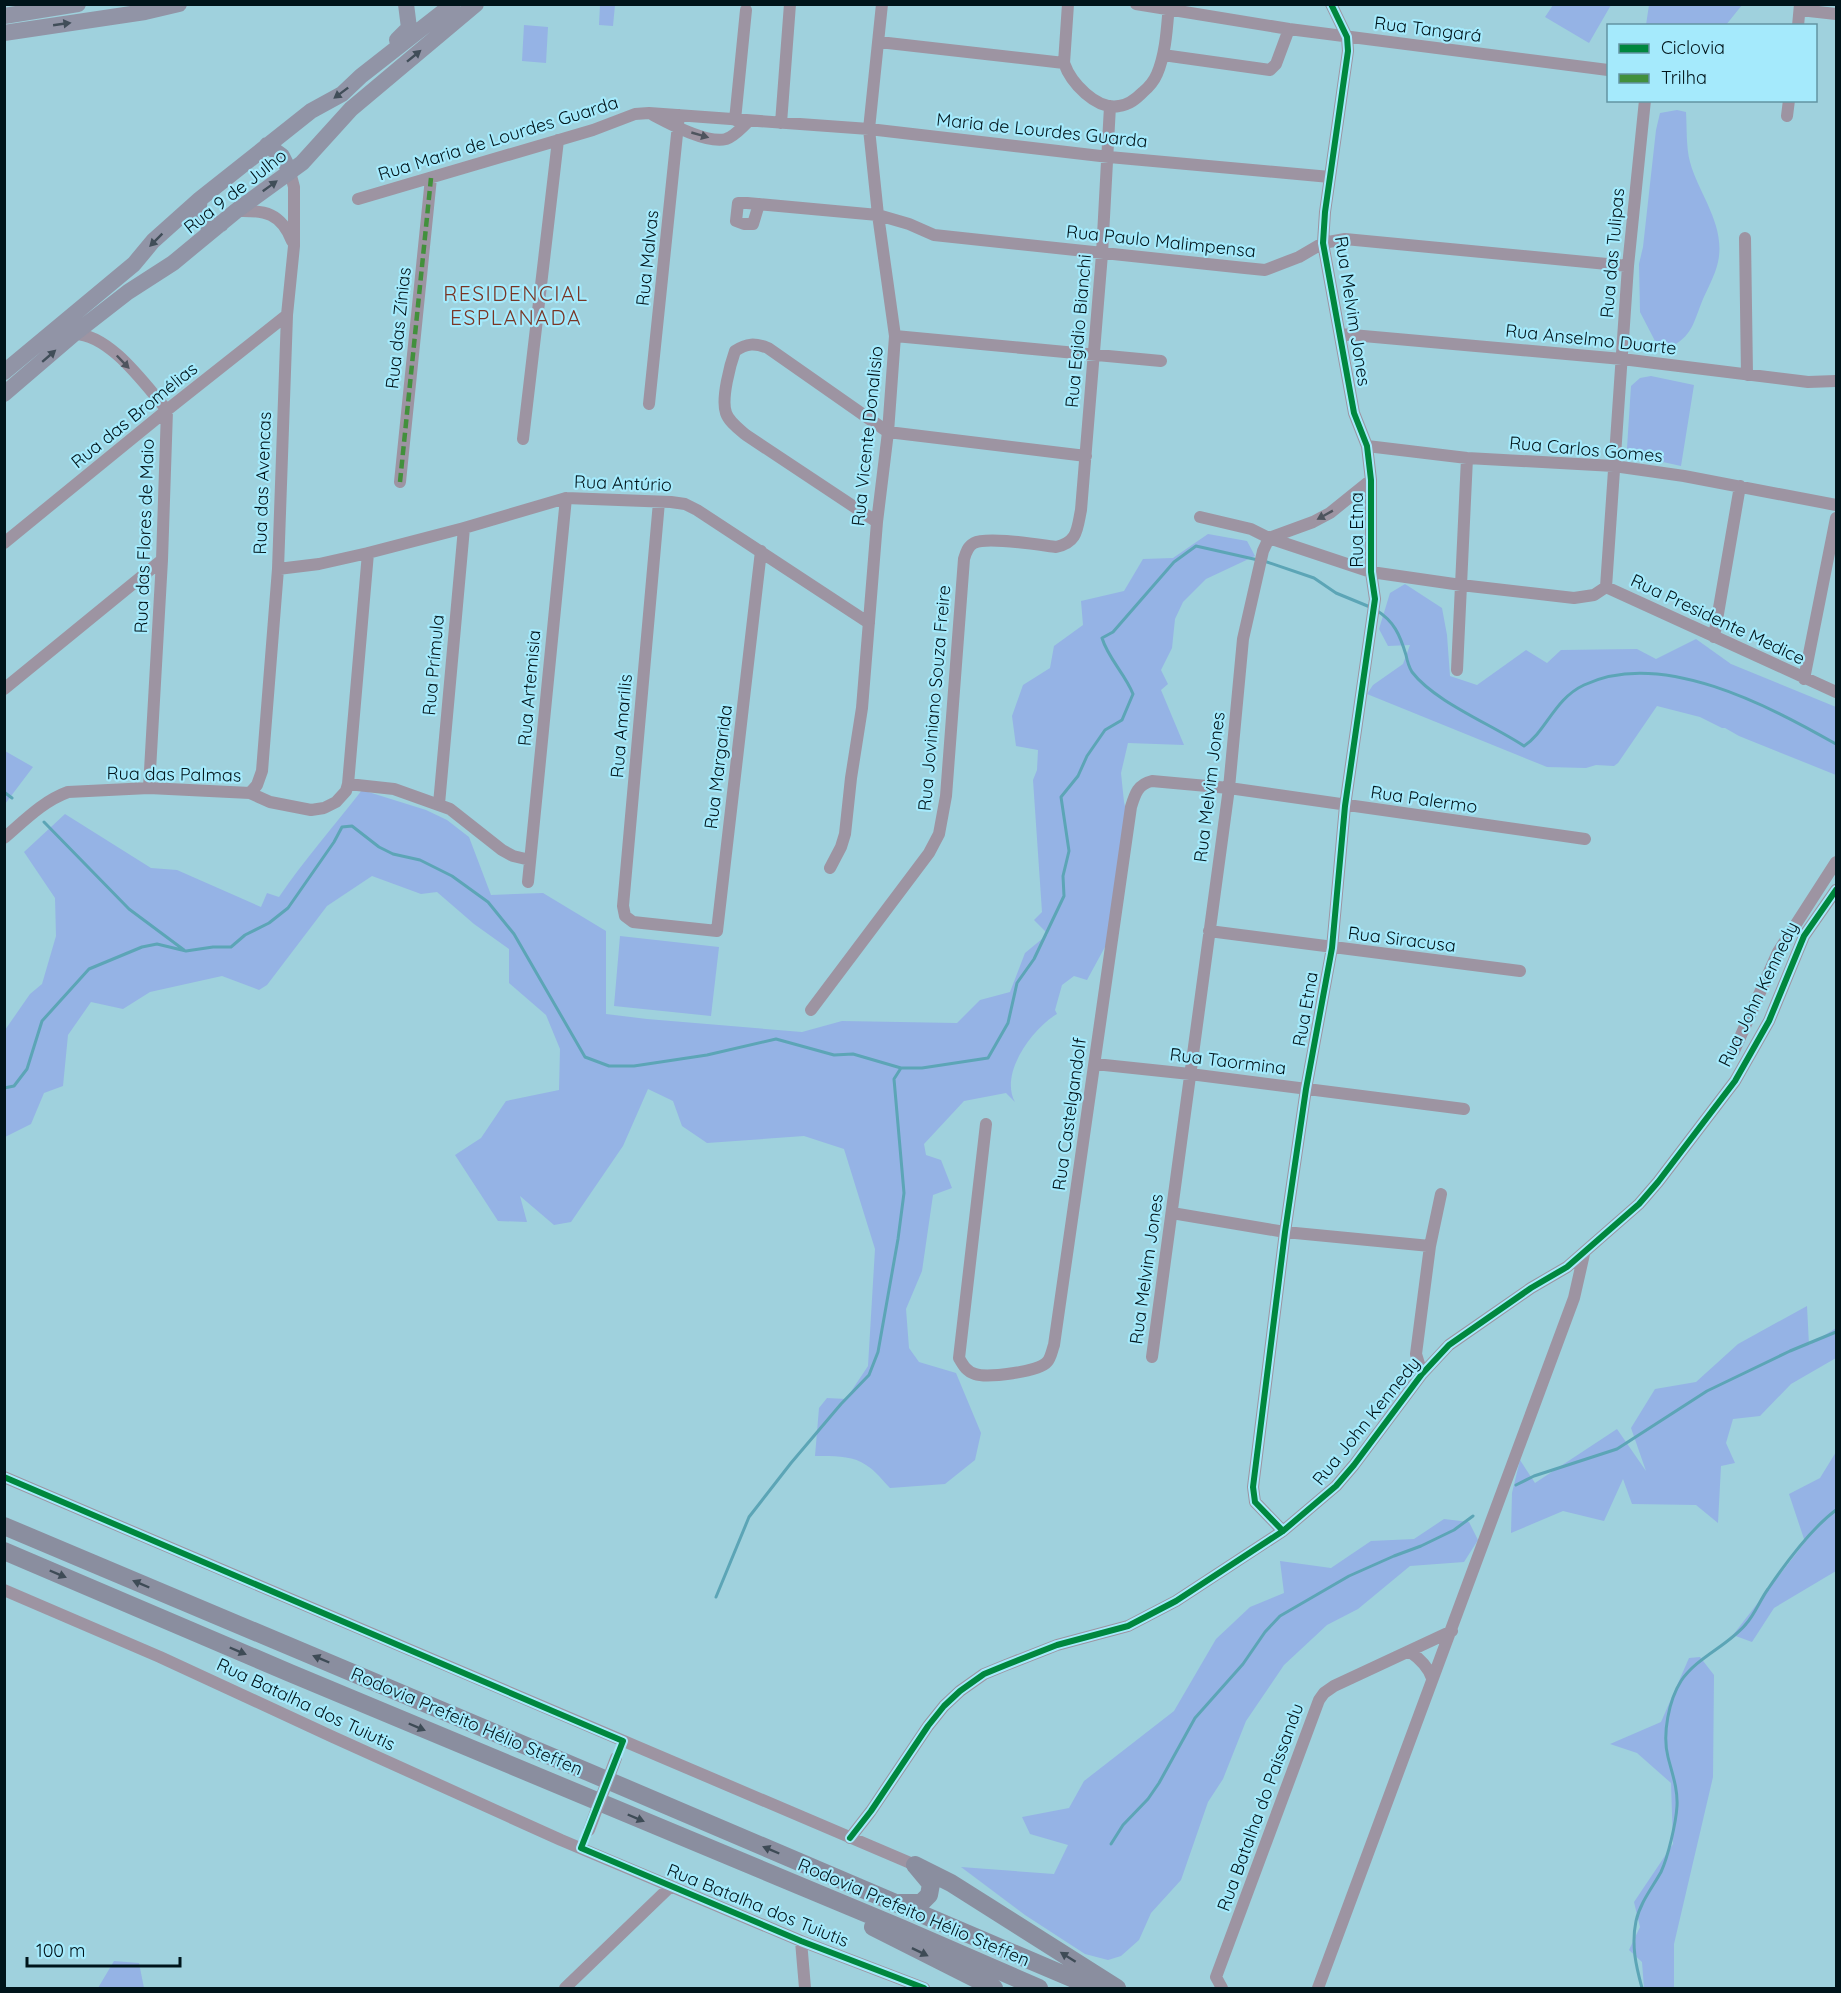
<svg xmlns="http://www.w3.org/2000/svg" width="1841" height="1993" viewBox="0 0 1841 1993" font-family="Quicksand,sans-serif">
<rect width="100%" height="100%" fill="#9fd1dd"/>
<!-- green -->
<path fill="#95b3e5" d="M600,5H615L613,26L599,25Z
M1553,5V4L1611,5L1589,43L1545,17Z
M1649,5V4L1742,5L1726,25H1646Z
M524,25L548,27L546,63L522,61Z
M1677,110L1686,112C1687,128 1686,147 1690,162C1699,195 1726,225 1718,262C1715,276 1706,291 1701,304C1693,325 1691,336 1671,347L1655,341L1640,312L1639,264L1643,247L1656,130L1660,113Z
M1651,376L1694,385L1681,466L1636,456L1627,448L1631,386L1640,378Z
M1208,534L1247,541L1255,556L1206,579L1183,602L1175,619L1172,648L1161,670L1168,684L1161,690L1184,745L1128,743L1121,773L1124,802L1131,833L1118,923L1087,980L1074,976L1062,985L1055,1010L1057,1014C1033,1028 999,1073 1015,1102L1006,1093L964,1101L924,1144L926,1155L941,1160L952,1188L933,1195L922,1271L906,1309L909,1348L919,1362L956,1373L981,1433L975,1460L945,1484L890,1488C883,1481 875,1470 866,1465C852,1455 832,1456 815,1456L819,1408L827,1398L846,1399L868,1366L875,1249L844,1149L804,1136L707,1143L682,1126L673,1101L648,1089L623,1146L571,1222L554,1225L520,1196L527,1222L498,1221L455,1155L481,1138L506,1101L559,1090L560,1049L546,1015L509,983V949L474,924L437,892L421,894L372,876L327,906L267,985L259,990L222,976L150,992L123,1009L91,1002L68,1035L63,1086L44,1093L31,1124L5,1137V1030L30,994L42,984L56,936L55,898L24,852L65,814L151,868L177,870L261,907L267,893L279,897C304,860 334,826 362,790L426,810L447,820L469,837L491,895L543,893L606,931V1014L647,1019L802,1032L842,1021L957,1023L980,1000L1010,992L1025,953L1048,934L1034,920L1042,912L1033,780L1037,770L1038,750L1016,746L1012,716L1023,685L1050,668L1054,646L1083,625L1081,601L1124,591L1143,559L1173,558Z
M1405,584L1442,608L1447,635L1450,676L1477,685L1526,650L1547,663L1561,650L1637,649L1656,659L1696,639L1731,664L1836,707V775L1739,736L1725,728H1722L1700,717L1657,706L1618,763L1614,766L1596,765L1586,768L1547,767L1367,694L1373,685L1403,664L1410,645L1388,646L1379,629L1390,593Z
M5,751L33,767L5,804Z
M620,936L719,947L711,1016L614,1006Z
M1807,1306L1809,1345L1836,1328V1358L1791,1384L1760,1416L1733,1419L1726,1443L1735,1463L1721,1466L1718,1523L1696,1505L1632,1504L1623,1479L1604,1521L1563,1511L1511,1533L1512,1493L1520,1460L1535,1483L1617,1429L1646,1471L1631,1428L1655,1389L1696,1382L1738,1344Z
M1836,1452V1571L1774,1608L1752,1642L1733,1635L1805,1542L1789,1494L1820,1478Z
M1444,1519L1469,1522L1478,1540L1464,1562L1410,1566L1358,1609L1327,1625L1284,1665L1246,1721L1223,1779L1208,1802L1181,1880L1151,1913L1139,1940L1121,1956L1108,1960L1085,1954L1025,1915L961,1867L1054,1874L1068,1845L1030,1834L1022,1817L1069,1808L1084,1781L1174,1711L1216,1639L1250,1607L1284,1593L1280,1561L1331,1568L1371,1541L1414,1539Z
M1700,1657L1714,1675L1713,1777L1674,1944V1988H1644L1642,1962L1629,1950L1640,1927L1634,1902L1673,1844L1671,1783L1637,1753L1610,1744L1661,1722L1689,1658Z
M114,1961L139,1963L144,1988H98Z"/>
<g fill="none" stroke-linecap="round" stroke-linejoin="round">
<!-- stream -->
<path stroke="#5ca5b6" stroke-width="3" d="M1264,561L1314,578L1336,593L1370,607
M1376,610C1394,621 1400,635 1406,655C1407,660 1409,667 1412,672C1435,702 1491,724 1524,746C1546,732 1554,699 1584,685C1661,648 1769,706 1836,744
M4,792L12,798
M44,822L129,909L184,950
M4,1088L14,1086L27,1069L42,1021L89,969L142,947L157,944L186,951L213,947H231L245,935L269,923L288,908L334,842L342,827L352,826L379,847L393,854L420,860L452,876L488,902L514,934L585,1057L609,1066H634L707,1055L776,1039L834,1055L853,1054L901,1068H922L988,1058L1008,1023L1017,983L1034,959L1064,896L1063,876L1069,851L1061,797L1078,776L1087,756L1105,730L1122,720L1133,694C1125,674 1108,658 1102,638L1113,632L1174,562L1196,546L1258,560
M1516,1485L1534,1476L1617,1449L1707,1391L1790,1351L1836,1332
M716,1597L749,1517L791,1463L841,1404L869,1375L878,1352L898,1239L904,1193L894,1079L901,1068
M1111,1844L1123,1825L1148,1799L1159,1783L1195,1718L1243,1664L1265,1632L1280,1616L1349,1576L1394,1556L1421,1546L1454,1530L1473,1516
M1642,1988C1636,1966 1631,1945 1636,1921C1640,1903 1652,1888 1661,1872C1668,1857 1676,1823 1677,1806C1678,1789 1672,1773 1668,1757C1662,1734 1669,1700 1681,1681C1697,1657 1728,1646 1746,1624C1755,1614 1760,1600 1768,1589C1785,1564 1812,1528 1836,1510"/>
<!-- minor -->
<path stroke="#9d94a2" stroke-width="12" d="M1068,4L1064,63C1071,83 1096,110 1119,106C1129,105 1136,99 1143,92C1149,87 1154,81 1157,74C1166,53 1167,27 1169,4
M1136,4L1289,29L1608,70
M1800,10L1836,14
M1798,26L1800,4
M879,42L1064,63
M1163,55L1270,70L1276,64L1289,29
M653,115C670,124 707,144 726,139C735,136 742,127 749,121
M1787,116L1789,100
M735,120L746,10
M781,123L790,4
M358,199L593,130L635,114L649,113L869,129L1109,157L1330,177
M759,204L753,224H744L736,221L738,203H747L878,215L909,224L934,235L1245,268L1265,270L1299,257L1323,243L1345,239L1628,266
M237,211C265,210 281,213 292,241
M1745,238L1747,375
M74,334C110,334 145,385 167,410L162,560L149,788
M1341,334L1622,359L1808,382L1836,381
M895,336L1161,361
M649,404L679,115
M523,439L558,140
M1367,446L1467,458L1614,466L1684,476L1836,505
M400,482L431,178
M659,502L623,906L625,916L633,922L717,931L761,551
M1200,517L1251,529L1269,538L1371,572L1461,585L1574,598L1594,595L1606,587L1836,692
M877,522L746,435C739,429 729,422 726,413C721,399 730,365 735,351C747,343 755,343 768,348L888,432L1086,456
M4,543L167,410L287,315
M278,569L319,564L368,553L464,528L566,498L671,502L685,504L697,510L869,623
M1606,587L1628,266L1645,100
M1714,637L1740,486
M1457,670L1467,458
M1804,679L1836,518
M4,689L162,560
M348,784L368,553
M250,793L257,785L262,771L278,569L287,315L294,246V187L290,172
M439,804L464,528
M4,838C24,821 43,801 68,792L149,788L250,793L270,802L311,810L324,808L336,802L346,791L348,784L394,789L450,809L502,850L513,856L530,860
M830,868L841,847L845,834L851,778L862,708L877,522L888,432L895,336L878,215L869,129L882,4
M528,882L566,498
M1209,931L1520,971
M811,1010L929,853L939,834L946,796L964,559C966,552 968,546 974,543C987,536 1040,545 1056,547C1078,542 1077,529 1081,510L1102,254L1110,106
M1734,1051L1778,952L1836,862
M1095,1064L1190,1074L1464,1109
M986,1124L959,1358C963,1365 966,1371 975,1374C987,1378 1039,1372 1047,1362C1051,1358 1052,1350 1054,1345L1131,807C1135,794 1138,784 1152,781L1229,788L1585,839
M1172,1213L1285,1232L1430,1246
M1152,1357L1229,788L1243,639L1263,551L1269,538L1313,522L1330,513L1371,480
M1422,1374L1416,1354L1430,1246L1441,1194
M4,1477L915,1865
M1283,1531L1255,1502L1253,1487L1285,1232L1306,1089L1332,948L1345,806L1375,599L1371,572V480L1367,446L1354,413L1323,243L1325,212L1348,51L1347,37L1331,4
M4,1590L160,1657L333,1737L561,1840L801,1941L924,1988
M1409,1651C1419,1658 1428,1666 1432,1678
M850,1838L871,1811L928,1726L944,1706L960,1691L984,1674L1006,1665L1057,1645L1128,1626L1176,1601L1283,1531L1336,1486L1354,1465L1422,1374L1449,1345L1531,1288L1567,1267L1639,1204L1658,1182L1735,1081L1769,1021L1804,936L1836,890
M801,1941L805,1988
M565,1988L671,1886
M1222,1988L1216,1977L1319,1700L1324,1693L1334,1686L1452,1631
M1318,1988L1574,1298L1584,1254"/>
<!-- major -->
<path stroke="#9194a6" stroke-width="16" d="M4,16L78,4
M4,33L145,12L179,4
M397,40L409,28L406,4
M267,145L282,156L290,172
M200,199L198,212L201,221L210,224H221
M4,372L134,264L153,241L200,199L311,111L342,94L361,76L453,4
M4,394L74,334L128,292L173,263L236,211L302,163L351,109L476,4"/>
<!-- highway -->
<path stroke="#8a8e9f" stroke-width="18" d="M4,1526L588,1772L1095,1988
M4,1551L290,1673L901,1928L1039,1988
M915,1865L951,1883L1117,1988
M899,1903H921L929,1895L931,1884L916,1866
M873,1927L994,1988"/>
<!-- minor-bridge -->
<path stroke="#9d94a2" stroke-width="12" d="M589,1830L616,1758"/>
<!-- quiet -->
<path stroke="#42903c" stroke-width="4.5" stroke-dasharray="9 4.5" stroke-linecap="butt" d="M400,482L431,178"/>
<!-- cycleway casing -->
<g stroke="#a5eafc" stroke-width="10">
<path id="cycleway" d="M4,1477L623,1741L581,1848L801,1941L924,1988
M1283,1531L1255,1502L1253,1487L1285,1232L1306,1089L1332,948L1345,806L1375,599L1371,572V480L1367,446L1354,413L1323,243L1325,212L1348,51L1347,37L1331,4
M850,1838L871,1811L928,1726L944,1706L960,1691L984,1674L1006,1665L1057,1645L1128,1626L1176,1601L1283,1531L1336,1486L1354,1465L1422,1374L1449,1345L1531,1288L1567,1267L1639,1204L1658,1182L1735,1081L1769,1021L1804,936L1836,890"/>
</g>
<!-- cycleway -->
<use href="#cycleway" stroke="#00873e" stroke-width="6"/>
</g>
<!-- one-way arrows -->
<defs><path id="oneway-solid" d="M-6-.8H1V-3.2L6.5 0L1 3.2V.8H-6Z" transform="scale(1.5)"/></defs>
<g fill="#414e59">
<use href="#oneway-solid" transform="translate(62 24) rotate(-8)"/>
<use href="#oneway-solid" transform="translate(414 56) rotate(-39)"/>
<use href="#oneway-solid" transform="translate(341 93) rotate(143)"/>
<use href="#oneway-solid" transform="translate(270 186) rotate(-36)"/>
<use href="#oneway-solid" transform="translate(156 240) rotate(135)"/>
<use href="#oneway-solid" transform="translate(49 356) rotate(-41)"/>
</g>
<g fill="#4e545e">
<use href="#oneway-solid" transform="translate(700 135) rotate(16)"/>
<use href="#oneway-solid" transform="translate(123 362) rotate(46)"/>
<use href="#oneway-solid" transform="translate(1325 515) rotate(151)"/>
</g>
<g fill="#3e4b56">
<use href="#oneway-solid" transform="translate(58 1574) rotate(23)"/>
<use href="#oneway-solid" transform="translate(141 1584) rotate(-157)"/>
<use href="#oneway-solid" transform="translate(238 1651) rotate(23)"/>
<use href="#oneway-solid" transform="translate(321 1659) rotate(-157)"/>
<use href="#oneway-solid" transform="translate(417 1727) rotate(23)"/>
<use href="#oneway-solid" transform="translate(636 1818) rotate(23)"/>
<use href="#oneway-solid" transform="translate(771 1850) rotate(-157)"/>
<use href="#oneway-solid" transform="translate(920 1952) rotate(26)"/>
<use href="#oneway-solid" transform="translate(1068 1957) rotate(-148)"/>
</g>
<g text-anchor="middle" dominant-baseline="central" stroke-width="4.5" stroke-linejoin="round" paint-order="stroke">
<!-- street labels -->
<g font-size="18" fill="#00141a" stroke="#a5eafc">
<text transform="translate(1428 29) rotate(7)">Rua Tangará</text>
<text transform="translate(1042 130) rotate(6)">Maria de Lourdes Guarda</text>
<text transform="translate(498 138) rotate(-17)">Rua Maria de Lourdes Guarda</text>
<text transform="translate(235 191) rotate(-38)">Rua 9 de Julho</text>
<text transform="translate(1161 241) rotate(6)">Rua Paulo Malimpensa</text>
<text transform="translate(1612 253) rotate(-85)">Rua das Tulipas</text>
<text transform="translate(647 258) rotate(-84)">Rua Malvas</text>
<text transform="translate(1353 311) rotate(81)">Rua Melvim Jones</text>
<text transform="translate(398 328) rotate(-84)">Rua das Zínias</text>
<text transform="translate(1078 331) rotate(-85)">Rua Egidio Bianchi</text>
<text transform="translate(1591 339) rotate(6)">Rua Anselmo Duarte</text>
<text transform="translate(134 415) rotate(-39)">Rua das Bromélias</text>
<text transform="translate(867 436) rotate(-84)">Rua Vicente Donalisio</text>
<text transform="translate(1586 449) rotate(5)">Rua Carlos Gomes</text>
<text transform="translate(262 483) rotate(-88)">Rua das Avencas</text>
<text transform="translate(623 483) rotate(2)">Rua Antúrio</text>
<text transform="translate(1356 530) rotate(-90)">Rua Etna</text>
<text transform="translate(144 536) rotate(-88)">Rua das Flores de Maio</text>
<text transform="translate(1718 619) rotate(25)">Rua Presidente Medice</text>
<text transform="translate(433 665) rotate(-85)">Rua Prímula</text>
<text transform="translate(529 688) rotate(-85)">Rua Artemisia</text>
<text transform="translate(934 698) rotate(-85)">Rua Joviniano Souza Freire</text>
<text transform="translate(621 726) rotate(-85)">Rua Amarilis</text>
<text transform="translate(718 767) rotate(-83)">Rua Margarida</text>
<text transform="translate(174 774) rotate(1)">Rua das Palmas</text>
<text transform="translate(1209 787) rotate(-83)">Rua Melvim Jones</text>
<text transform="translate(1424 799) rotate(8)">Rua Palermo</text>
<text transform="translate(1402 939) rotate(7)">Rua Siracusa</text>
<text transform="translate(1758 994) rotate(-64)">Rua John Kennedy</text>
<text transform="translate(1305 1009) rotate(-80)">Rua Etna</text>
<text transform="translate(1228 1061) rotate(7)">Rua Taormina</text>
<text transform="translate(1069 1114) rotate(-82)">Rua Castelgandolf</text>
<text transform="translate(1146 1269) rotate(-82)">Rua Melvim Jones</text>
<text transform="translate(1366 1421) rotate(-51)">Rua John Kennedy</text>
<text transform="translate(306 1704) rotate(25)">Rua Batalha dos Tuiutis</text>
<text transform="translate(467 1721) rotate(23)">Rodovia Prefeito Hélio Steffen</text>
<text transform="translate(1260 1807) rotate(-70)">Rua Batalha do Paissandu</text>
<text transform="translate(758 1905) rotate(22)">Rua Batalha dos Tuiutis</text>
<text transform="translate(914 1912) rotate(23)">Rodovia Prefeito Hélio Steffen</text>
</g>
<!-- quarter labels -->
<g font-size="21" letter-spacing="1.5" fill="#7a3524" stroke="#a5eafc">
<text x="516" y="293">RESIDENCIAL<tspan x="516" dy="24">ESPLANADA</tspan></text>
</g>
</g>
<!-- border -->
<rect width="1841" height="1993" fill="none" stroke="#00141a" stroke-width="12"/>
<!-- legend -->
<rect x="1607" y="24" width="210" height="78" fill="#a5eafc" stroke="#6394a2" stroke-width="1.5"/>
<rect x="1619" y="44" width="30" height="9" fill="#00873e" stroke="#6394a2" stroke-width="1.5"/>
<text x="1661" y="54" font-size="18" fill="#00141a">Ciclovia</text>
<rect x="1619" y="74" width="30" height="9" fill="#42903c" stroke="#6394a2" stroke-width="1.5"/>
<text x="1661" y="84" font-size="18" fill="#00141a">Trilha</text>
<!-- scale -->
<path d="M27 1957v9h153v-9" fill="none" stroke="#00141a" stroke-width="3"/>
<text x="36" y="1957" font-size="18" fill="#00141a" stroke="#a5eafc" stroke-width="4.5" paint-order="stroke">100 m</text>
</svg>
